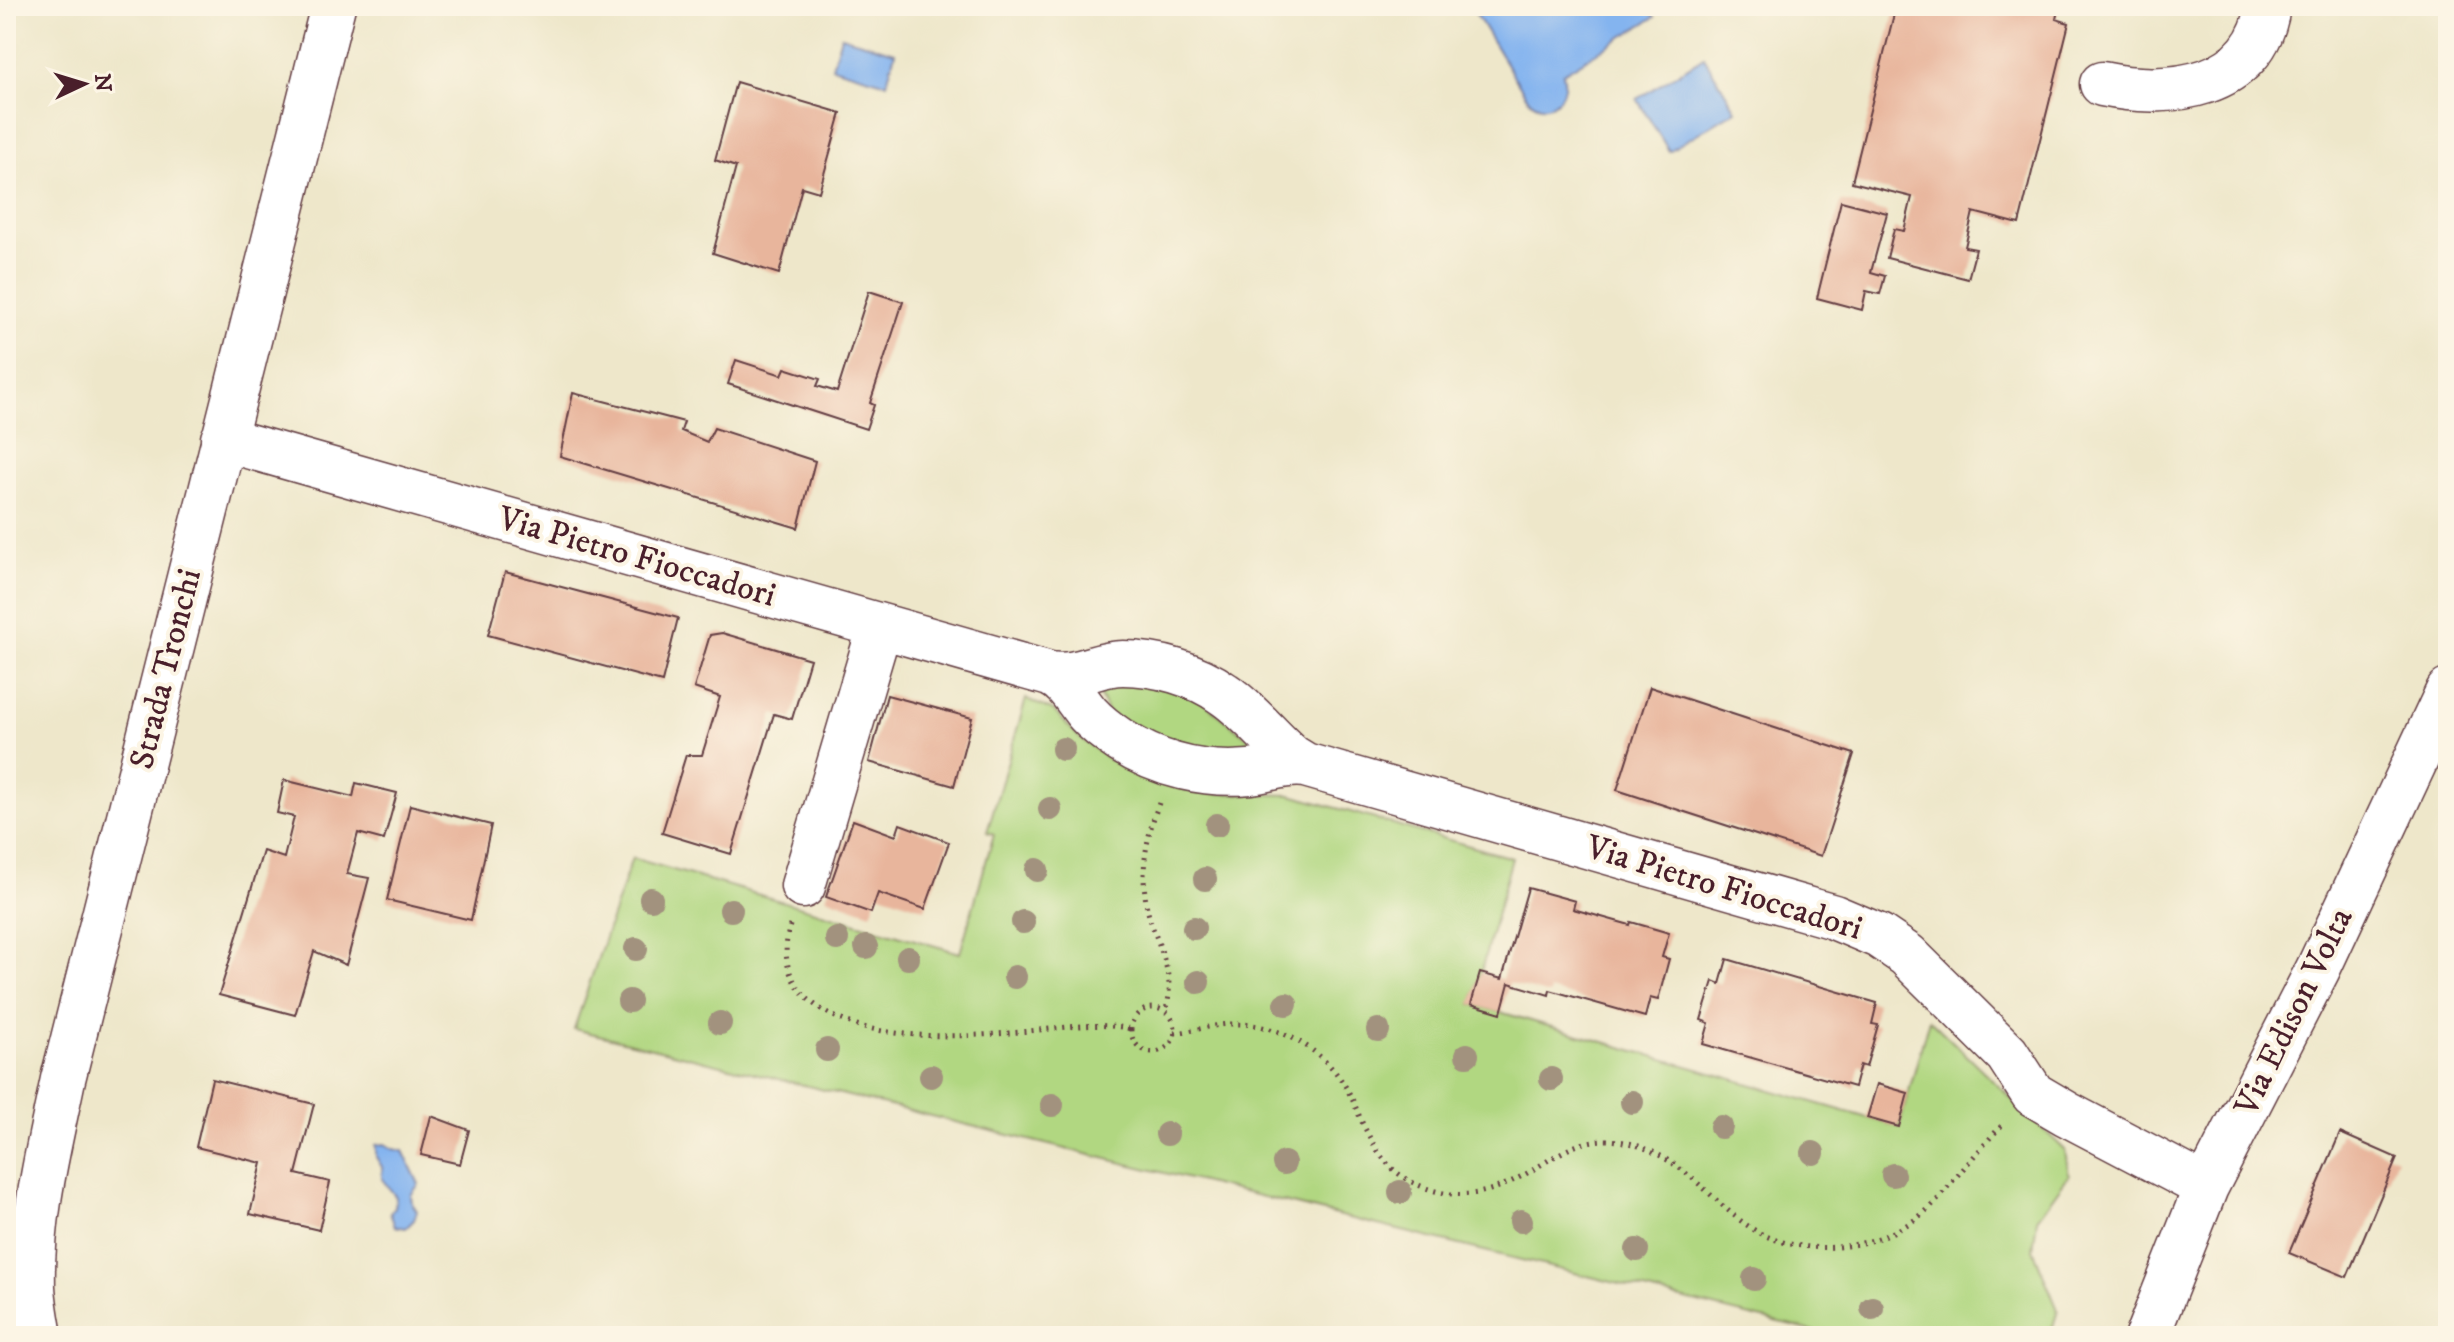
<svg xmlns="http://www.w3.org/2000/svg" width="2454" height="1342" viewBox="0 0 2454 1342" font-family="'IM FELL DW Pica',serif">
<rect width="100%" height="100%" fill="#fcf5e5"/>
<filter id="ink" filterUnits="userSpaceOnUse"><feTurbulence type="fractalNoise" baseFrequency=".0125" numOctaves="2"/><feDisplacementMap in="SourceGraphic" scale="16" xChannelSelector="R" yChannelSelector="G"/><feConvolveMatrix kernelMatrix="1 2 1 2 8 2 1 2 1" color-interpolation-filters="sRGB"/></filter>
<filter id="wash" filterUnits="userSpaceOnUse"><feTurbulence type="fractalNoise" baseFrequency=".006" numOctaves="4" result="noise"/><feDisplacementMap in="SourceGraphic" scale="32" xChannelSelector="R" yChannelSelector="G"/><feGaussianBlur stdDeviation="1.8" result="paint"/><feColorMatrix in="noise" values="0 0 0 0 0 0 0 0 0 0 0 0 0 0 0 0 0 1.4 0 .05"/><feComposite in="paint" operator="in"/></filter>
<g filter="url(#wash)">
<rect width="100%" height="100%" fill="#eee7ca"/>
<!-- green -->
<path fill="#b1d781" stroke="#7e7b56" stroke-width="2" d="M1098,682L1181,684L1250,740L1251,750L1226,760L1111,720L1096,687Z
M1026,699L1054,711L1080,738L1120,767L1155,783L1202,793L1291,795L1512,858L1472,1004L1899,1127L1929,1019L2065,1150L2069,1175L2037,1219L2033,1249L2058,1310L2050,1336H1833L574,1029L632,858L960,953L994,834L987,832Z"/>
<!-- water -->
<path fill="#84b4ef" stroke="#676a8d" stroke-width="2" d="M1478,6H1648L1655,17L1563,73C1570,100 1545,119 1526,96L1473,9Z
M841,36L895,52L887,83L832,67Z
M1704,57L1736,110L1669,151L1637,99Z
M385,1144L393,1149L403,1151L419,1184L411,1195L412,1203L417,1211L414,1220L406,1228L395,1226L390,1213L395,1207L396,1197L382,1179V1167L376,1157V1145Z"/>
<g id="blocks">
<!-- building -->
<path fill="#e8b59c" d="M1896,6H2059L2056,19L2069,23L2019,224L1973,212L1965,247L1976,249L1968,279L1887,258L1894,229L1904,231L1912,197L1852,182Z
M736,82L841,113L819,192L802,187L779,274L713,253L736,167L715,160Z
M1841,201L1887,213L1871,272L1885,276L1880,294L1866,291L1862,310L1817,298Z
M869,291L903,302L870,403L874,405L866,429L728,384L736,360L782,375L785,368L820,379L817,386L837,392Z
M573,393L684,422L681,431L707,442L714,428L815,461L798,528L560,456Z
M505,572L678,618L662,682L488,635Z
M722,633L810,659L792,719L774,714L731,854L662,833L686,755H702L720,697L694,688L710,635Z
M1650,687L1854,754L1821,856L1617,790Z
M887,695L972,718L954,786L869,762Z
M284,780L353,797L356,783L397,793L384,840L358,833L347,874L369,878L346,965L314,951L295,1015L219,995L263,851L284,858L294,817L277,813Z
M410,805L491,825L471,920L387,900Z
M853,820L896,836L900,824L949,842L925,909L878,893L871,913L826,897Z
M1528,888L1575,901L1573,909L1630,925L1631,922L1669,933L1662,957L1669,959L1658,1000L1650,998L1645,1017L1550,990L1549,995L1509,983L1501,1013L1471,1004L1480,973L1502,979Z
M1727,959L1877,1003L1872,1024L1878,1025L1866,1067L1860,1065L1854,1087L1703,1044L1709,1023L1701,1020L1713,981L1720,984Z
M212,1079L314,1104L296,1174L330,1182L319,1230L250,1214L262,1163L196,1147Z
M1877,1084L1908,1093L1899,1127L1867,1118Z
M431,1116L469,1130L460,1164L421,1155Z
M2340,1133L2397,1158L2347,1277L2289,1253Z"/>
</g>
</g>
<g filter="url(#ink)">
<use href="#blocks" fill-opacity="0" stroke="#633d43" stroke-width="2"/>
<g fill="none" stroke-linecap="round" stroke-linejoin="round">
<!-- minor casing -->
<g stroke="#633d43" stroke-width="47">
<path id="minor" d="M2102,84C2168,98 2257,89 2268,6
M223,439L1050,674C1080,678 1096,663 1123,663C1157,663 1196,674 1224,694C1249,711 1269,737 1292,757L1305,765
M1050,674C1068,682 1076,700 1088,714C1098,725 1109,733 1121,741C1160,766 1205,776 1250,772C1269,770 1286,762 1305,765L1834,917L1879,936L1907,955L2007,1054L2033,1094L2067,1114L2206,1187
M803,886L880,626
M40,1336C37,1320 34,1303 33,1287C31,1216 49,1147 63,1079L333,6
M2147,1336L2206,1187L2318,969L2448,691"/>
</g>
<!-- path -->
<path stroke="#633d43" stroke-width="5" stroke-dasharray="2 6" stroke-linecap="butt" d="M1159,803C1146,838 1140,871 1147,908C1154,940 1179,977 1165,1011
M790,925C782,953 786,977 807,998C858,1047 974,1037 1039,1030C1071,1027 1100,1022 1131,1029
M1131 1030a22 22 0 1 1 44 0a22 22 0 1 1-44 0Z
M1175,1033C1195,1031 1214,1024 1235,1024C1274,1023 1317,1046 1339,1077C1349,1090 1355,1105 1361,1120C1374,1147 1386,1170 1414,1183C1464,1207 1501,1190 1544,1163C1563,1151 1582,1140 1606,1140C1648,1141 1681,1167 1710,1194C1725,1208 1740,1222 1758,1232C1810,1260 1884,1249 1928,1209C1937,1201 1944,1191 1952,1182C1969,1162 1986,1142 2004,1123"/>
<!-- minor -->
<use href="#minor" stroke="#fff" stroke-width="44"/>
</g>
<!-- trees -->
<g fill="#a2927e">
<circle cx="1063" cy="749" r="12"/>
<circle cx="1050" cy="809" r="12"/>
<circle cx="1217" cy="825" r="12"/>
<circle cx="1037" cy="870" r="12"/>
<circle cx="1205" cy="879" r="12"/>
<circle cx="651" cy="899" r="12"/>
<circle cx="731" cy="910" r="12"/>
<circle cx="1023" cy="922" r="12"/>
<circle cx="1194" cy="928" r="12"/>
<circle cx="837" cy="939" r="12"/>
<circle cx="866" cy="947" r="12"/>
<circle cx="636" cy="949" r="12"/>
<circle cx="908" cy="958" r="12"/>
<circle cx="1015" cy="977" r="12"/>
<circle cx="1198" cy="982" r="12"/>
<circle cx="629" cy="1001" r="12"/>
<circle cx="1286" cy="1004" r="12"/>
<circle cx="720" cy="1023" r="12"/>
<circle cx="1378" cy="1030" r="12"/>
<circle cx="827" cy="1050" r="12"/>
<circle cx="1467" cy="1055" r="12"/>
<circle cx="931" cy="1076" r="12"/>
<circle cx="1551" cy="1079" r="12"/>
<circle cx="1632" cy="1102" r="12"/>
<circle cx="1052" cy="1105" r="12"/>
<circle cx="1721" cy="1127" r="12"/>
<circle cx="1167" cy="1134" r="12"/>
<circle cx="1813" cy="1153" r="12"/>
<circle cx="1284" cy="1163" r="12"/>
<circle cx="1893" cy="1175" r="12"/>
<circle cx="1400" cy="1192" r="12"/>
<circle cx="1521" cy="1221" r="12"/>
<circle cx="1637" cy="1250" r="12"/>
<circle cx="1754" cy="1279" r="12"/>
<circle cx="1872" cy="1308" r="12"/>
</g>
</g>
<g text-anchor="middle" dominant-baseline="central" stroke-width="8" stroke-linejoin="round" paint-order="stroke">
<!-- street labels -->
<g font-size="34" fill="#4a1f2b" stroke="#fcf5e5">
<text transform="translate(637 557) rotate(16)">Via Pietro Fioccadori</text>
<text transform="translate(166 669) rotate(-76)">Strada Tronchi</text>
<text transform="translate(1724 888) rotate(17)">Via Pietro Fioccadori</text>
<text transform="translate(2294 1012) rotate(-64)">Via Edison Volta</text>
</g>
</g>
<!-- margin -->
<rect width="2454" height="1342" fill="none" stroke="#fcf5e5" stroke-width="32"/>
<!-- north arrow -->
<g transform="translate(84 84) rotate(86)" stroke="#fcf5e5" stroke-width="6" paint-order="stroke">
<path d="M0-6L14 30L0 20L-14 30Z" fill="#4a1f2b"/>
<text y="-12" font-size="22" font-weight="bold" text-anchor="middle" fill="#4a1f2b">N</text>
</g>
</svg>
